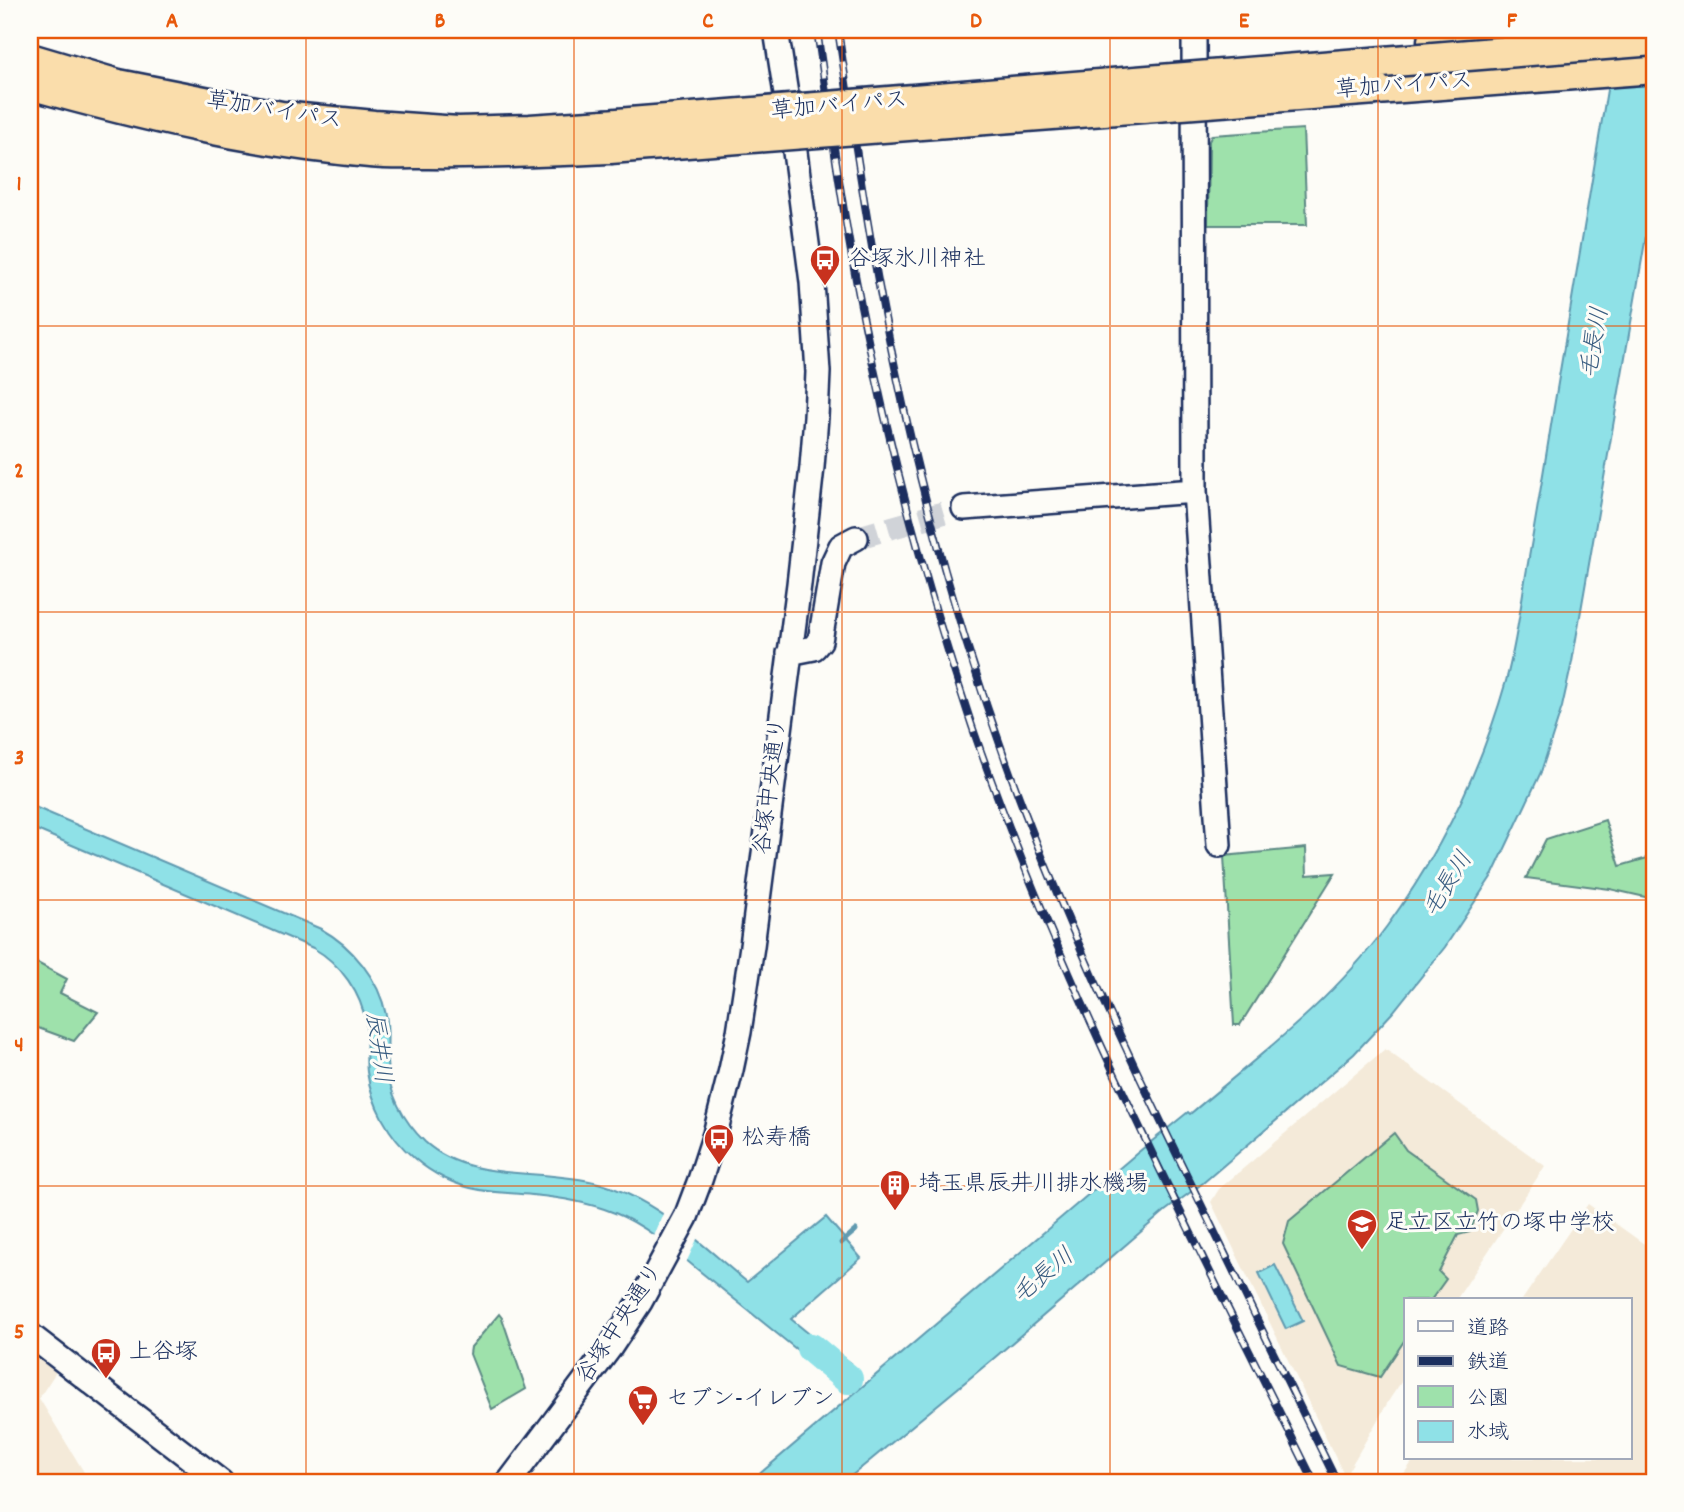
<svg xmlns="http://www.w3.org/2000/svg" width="1684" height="1512" viewBox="0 0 1684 1512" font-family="Dekko,'Klee One',sans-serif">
<rect width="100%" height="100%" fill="#fdfcf7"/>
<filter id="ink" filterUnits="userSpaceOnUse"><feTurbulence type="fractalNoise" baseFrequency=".0143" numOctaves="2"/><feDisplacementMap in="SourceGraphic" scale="14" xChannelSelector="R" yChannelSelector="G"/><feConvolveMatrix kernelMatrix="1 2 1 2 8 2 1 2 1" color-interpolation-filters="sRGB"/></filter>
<g filter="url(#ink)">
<!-- built -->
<path fill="#f4ead9" d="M1385,1049L1545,1166L1456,1300H1406V1375L1391,1397L1347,1473H1343L1211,1202L1219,1189Z
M1588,1204L1654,1251V1482H1398L1415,1458H1630V1300H1522Z
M30,1352L56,1372L39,1398L90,1482H30Z"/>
<!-- green -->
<path fill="#9ee1ab" stroke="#5c8884" stroke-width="2" d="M1303,129L1307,225H1208L1209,141L1212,135Z
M1605,820L1620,866L1654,856V899L1610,889L1526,878L1546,839Z
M1306,848L1307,875L1335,873L1240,1025H1234L1224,856Z
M30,959L67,979L60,993L98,1012L74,1041L30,1025Z
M1394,1133L1406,1150L1476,1200L1478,1211L1470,1232L1458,1235L1439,1272L1446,1279L1431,1300H1406V1338L1380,1377L1341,1366L1283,1244L1289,1221Z
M499,1314L502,1318L526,1389L492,1409L470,1354L471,1347Z"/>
<!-- water -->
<path fill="#8fe1e7" stroke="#619ab0" stroke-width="2" d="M1617,30H1654V190L1572,662L1562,707L1541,772L1493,874L1445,947L1393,1012L1354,1054L1203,1183L1165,1211L993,1359L844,1482H750L1136,1154L1188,1112L1190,1114C1260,1055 1333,1000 1387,926C1441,852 1481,769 1506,681C1515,648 1520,614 1525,580C1535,524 1544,469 1553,413C1575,285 1596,157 1617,30Z
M30,805L321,929C352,946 379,979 386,1015C389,1031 387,1047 387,1062C388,1092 403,1121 425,1142C470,1183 542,1168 598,1183C656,1199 701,1244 747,1282L826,1217L861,1258L791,1319L830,1351L838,1353L851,1363L830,1381L818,1370L817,1366C779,1335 740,1304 702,1273C675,1251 647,1226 615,1213C588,1202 561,1198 532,1195C515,1193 497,1193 480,1190C456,1186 432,1174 414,1158C388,1136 372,1105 367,1072C365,1056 368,1040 366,1024C362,994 340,963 313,948L30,827Z
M1275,1265L1303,1321L1286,1329L1259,1273Z"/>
<!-- pier -->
<path fill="#fdfcf7" d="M664,1211L698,1237L686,1263L653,1239Z"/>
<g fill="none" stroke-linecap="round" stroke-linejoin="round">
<!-- stream -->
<path stroke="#619ab0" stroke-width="5" d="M841,1243L856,1230"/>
<!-- river -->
<path stroke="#8fe1e7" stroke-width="30" d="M811,1348L848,1379"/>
<!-- secondary-tunnel -->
<path stroke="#d0d3d8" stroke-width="23" stroke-dasharray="23 11" stroke-linecap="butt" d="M856,538L953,510L964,508"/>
<!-- secondary casing -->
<g stroke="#1b2f5e" stroke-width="28">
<path id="secondary" d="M1194,30L1195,491L1219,845
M964,508L1195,491
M789,653L814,648L820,641L833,563L841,546L856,538
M30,1335L221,1482
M509,1482L611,1346L640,1302L686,1217L700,1180L715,1134L731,1070L739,1032L752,946L799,584L812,467L816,417L818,372L812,282L795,152L776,30"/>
</g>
<!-- highway casing -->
<g stroke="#1b2f5e" stroke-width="35">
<path id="highway" d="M1433,41L1577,30
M30,59L118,85L281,117L374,126L458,132L530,130L605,125
M30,84C141,115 254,142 370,152C389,154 409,153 428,153C489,154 549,151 610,148
M1376,89L1654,68"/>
</g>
<!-- secondary -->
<use href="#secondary" stroke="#fdfcf7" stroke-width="23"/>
<!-- highway -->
<use href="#highway" stroke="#faddab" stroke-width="30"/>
<!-- rail casing -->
<g stroke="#1b2f5e" stroke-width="8">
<path id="rail" d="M817,30C830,122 843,214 861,306C889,448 926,588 972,726C1062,988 1192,1234 1314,1482
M838,30C855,142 871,255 895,367C925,511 966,654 1017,792C1064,918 1121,1040 1180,1161C1232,1269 1284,1375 1337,1482"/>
</g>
<!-- rail -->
<use href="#rail" stroke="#fdfcf7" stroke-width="5" stroke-dasharray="16" stroke-linecap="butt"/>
<!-- highway-bridge casing -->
<g stroke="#1b2f5e" stroke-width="35" stroke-linecap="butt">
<path id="highway-bridge" d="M605,125L1654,40
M610,148L1376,89"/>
</g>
<!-- highway-bridge -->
<use href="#highway-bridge" stroke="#faddab" stroke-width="30"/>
</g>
</g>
<!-- grid -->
<path fill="none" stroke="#e8590c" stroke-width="2" stroke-opacity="0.55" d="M306,30V1482M574,30V1482M842,30V1482M1110,30V1482M1378,30V1482M30,326H1654M30,612H1654M30,900H1654M30,1186H1654"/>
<!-- icons -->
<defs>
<g id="bus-pin" transform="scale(1.575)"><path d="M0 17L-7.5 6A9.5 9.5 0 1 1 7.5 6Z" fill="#c8321e" stroke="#fdfcf7"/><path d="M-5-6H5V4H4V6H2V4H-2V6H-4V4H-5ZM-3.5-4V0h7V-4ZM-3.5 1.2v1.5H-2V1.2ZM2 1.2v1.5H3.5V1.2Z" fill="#fff"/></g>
<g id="building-pin" transform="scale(1.575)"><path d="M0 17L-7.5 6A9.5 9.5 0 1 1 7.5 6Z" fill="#c8321e" stroke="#fdfcf7"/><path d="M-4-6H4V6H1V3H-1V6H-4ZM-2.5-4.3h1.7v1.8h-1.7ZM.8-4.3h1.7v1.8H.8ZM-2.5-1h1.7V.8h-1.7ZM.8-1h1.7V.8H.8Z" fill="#fff"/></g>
<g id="school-pin" transform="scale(1.575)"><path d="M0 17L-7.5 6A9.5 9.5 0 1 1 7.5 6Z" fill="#c8321e" stroke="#fdfcf7"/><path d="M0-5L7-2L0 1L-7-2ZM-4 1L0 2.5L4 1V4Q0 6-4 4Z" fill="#fff"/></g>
<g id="supermarket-pin" transform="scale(1.575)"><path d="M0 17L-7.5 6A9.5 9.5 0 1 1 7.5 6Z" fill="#c8321e" stroke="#fdfcf7"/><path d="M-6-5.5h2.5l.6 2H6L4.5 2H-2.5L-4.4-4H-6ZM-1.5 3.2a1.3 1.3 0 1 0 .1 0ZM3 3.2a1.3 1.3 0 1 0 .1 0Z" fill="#fff"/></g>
</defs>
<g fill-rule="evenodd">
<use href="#bus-pin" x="825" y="260"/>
<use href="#bus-pin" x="719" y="1139"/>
<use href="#building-pin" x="895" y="1185"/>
<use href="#school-pin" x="1362" y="1224"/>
<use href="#bus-pin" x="106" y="1353"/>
<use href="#supermarket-pin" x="643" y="1400"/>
</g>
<g text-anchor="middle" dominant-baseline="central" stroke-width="6" stroke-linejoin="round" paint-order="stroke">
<!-- street labels -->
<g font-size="23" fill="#1b2f5e" stroke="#fdfcf7">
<text transform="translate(1404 87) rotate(-4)">草加バイパス</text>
<text transform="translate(839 107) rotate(-5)">草加バイパス</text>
<text transform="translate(274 112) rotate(9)">草加バイパス</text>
<text transform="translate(772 786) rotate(-83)">谷塚中央通り</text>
<text transform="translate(621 1324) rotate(-57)">谷塚中央通り</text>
</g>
<!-- poi labels -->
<g font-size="23" fill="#1b2f5e" stroke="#fdfcf7" text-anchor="start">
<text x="848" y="260">谷塚氷川神社</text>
<text x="742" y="1139">松寿橋</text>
<text x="918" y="1185">埼玉県辰井川排水機場</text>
<text x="1385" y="1224">足立区立竹の塚中学校</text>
<text x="129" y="1353">上谷塚</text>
<text x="666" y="1400">セブン-イレブン</text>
</g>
<!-- water labels -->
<g font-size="24" font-style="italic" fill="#385c80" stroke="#fdfcf7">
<text transform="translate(1596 343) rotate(-80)">毛長川</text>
<text transform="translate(1449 885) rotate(-58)">毛長川</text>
<text transform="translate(377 1048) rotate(82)">辰井川</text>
<text transform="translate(1044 1277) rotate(-40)">毛長川</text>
</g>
</g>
<!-- margin -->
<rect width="1684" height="1512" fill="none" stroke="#fdfcf7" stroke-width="77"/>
<!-- legend -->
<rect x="1404" y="1298" width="228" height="161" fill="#fdfcf7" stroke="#a3aaba" stroke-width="2"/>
<rect x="1418" y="1321" width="35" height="10" fill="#fdfcf7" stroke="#a3aaba" stroke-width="2"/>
<text x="1467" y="1334" font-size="21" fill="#1b2f5e">道路</text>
<rect x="1418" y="1356" width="35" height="10" fill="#1b2f5e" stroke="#a3aaba" stroke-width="2"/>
<text x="1467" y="1368" font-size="21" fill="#1b2f5e">鉄道</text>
<rect x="1418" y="1386" width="35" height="21" fill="#9ee1ab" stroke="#a3aaba" stroke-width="2"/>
<text x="1467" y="1404" font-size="21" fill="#1b2f5e">公園</text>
<rect x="1418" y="1421" width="35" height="21" fill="#8fe1e7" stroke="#a3aaba" stroke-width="2"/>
<text x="1467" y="1438" font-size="21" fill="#1b2f5e">水域</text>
<rect x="38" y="38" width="1608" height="1436" fill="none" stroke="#e8590c" stroke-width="2.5"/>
<g font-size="23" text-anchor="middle" font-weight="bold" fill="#e8590c">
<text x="172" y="27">A</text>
<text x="440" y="27">B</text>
<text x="708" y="27">C</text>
<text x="976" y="27">D</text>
<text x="1244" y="27">E</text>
<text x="1512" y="27">F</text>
<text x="19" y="190">1</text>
<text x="19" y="477">2</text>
<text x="19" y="764">3</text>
<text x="19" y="1051">4</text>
<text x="19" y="1338">5</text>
</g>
</svg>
